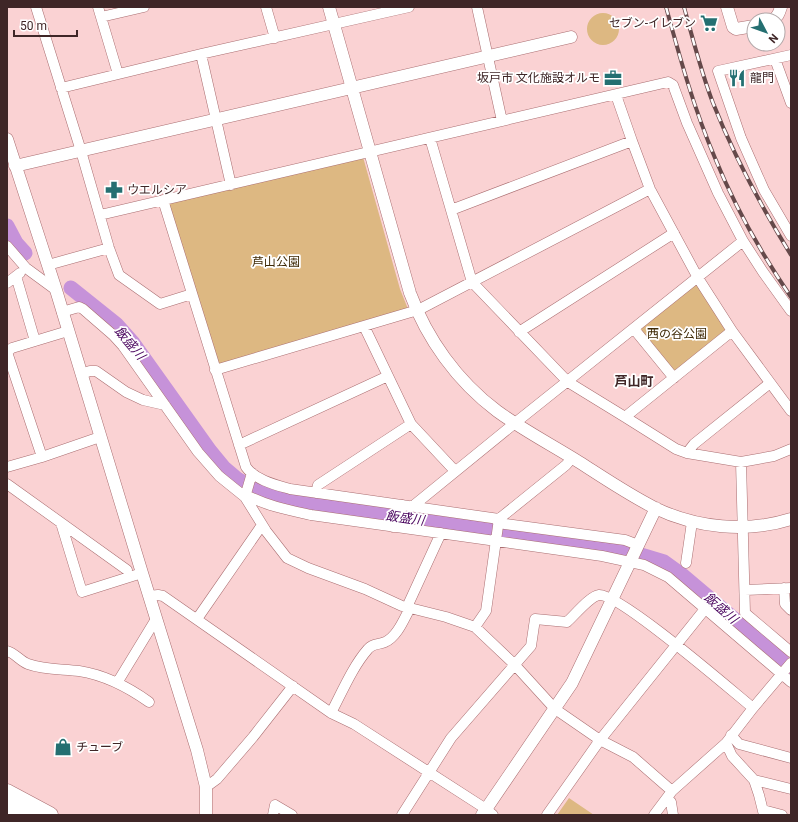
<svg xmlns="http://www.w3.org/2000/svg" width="798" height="822" viewBox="0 0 798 822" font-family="Roboto,'Noto Sans JP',sans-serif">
<rect width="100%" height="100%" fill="#fad2d3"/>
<!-- green -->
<path fill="#ddb882" d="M587 29a16 16 0 1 1 32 0a16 16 0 1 1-32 0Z
M363,157L400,289L408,309L220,364L217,362L169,205L170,202Z
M694,285H698L725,327V331L674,372L670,371L640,328Z
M569,798L594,815H557Z"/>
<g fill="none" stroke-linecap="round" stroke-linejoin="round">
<!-- river -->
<path stroke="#c692d9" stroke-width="15" d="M7,226L16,243L25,253
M71,288L116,324L133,343L210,451L224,468L237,479L259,492L275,497L345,509L624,550L664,562L682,575L773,652L791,670"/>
<!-- minor casing -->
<g stroke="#aa6e71" stroke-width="11">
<path id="minor" d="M36,7L81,151L109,248L119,275L160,304L192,294
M98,7L118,74
M266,7L275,38
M477,7L502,121
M101,17L144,7
M201,54L231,185
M791,55L718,71L741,138L764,190L791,236
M775,59L791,103
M61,88L201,54L409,7
M616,95L632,141
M430,138L472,282L568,382L625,417L676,449L687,453L741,462L774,456L791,449
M163,200L246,467C255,480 276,485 290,489L499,519
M451,210L632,141L650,189L698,278L732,331L791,411
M100,215L668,82L673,85L687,123L718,193L743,241L763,272L791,311
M7,246L26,268L56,290
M48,265L109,248
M16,276L35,341
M7,283L20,273
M62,312L79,307L83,309L113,335L123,346L198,452L219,476L245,497L266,531L287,558L308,568L365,589L402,606L446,617L475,627L514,664L555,709L600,740L633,757L672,791L726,743L753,708L791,663
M364,326L411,424L455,471
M634,329L674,378
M519,332L674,233
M7,352L42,457L100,437
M7,352L12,348L68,331
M215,370L411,312L422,308L650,189
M81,374L90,371H96L126,392L143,400L165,405
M625,417L732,331
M239,445L388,376
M687,453L694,444L770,383
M741,462L745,613L791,652
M7,467L42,457
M7,484L127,570
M316,493L318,485L411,424
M246,495C267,506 288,510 311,515L602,556L644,565L668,577L791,682
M245,497L252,473
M413,506L515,423L743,241
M61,523L82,592L142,573
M498,523L625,540L638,545
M393,527L403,505
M686,563L692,522
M784,588L785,604L791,610
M745,590L791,588
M149,596L158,595L163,596L331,713L354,724L486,809L493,815
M407,607L441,533
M197,619L262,525
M475,627L486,611L499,519L566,465L572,458
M7,651C15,653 20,661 28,664C44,670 62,669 79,671C105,675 128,687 149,702
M117,683L156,619
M331,713C342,692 353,666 368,649C373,643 379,645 385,642C397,637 404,619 410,608
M731,735L739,744L791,758
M726,743L732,756L754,780L759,795L764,815
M754,780L791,789
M206,787L217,779L253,737L293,686
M671,802L673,815
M763,810L782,815
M273,815L275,805L292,815
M402,815L451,738L531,646L535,619L567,622C574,616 590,596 599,595C619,593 731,690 753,708
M547,815L600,740L705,609
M654,815L672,791"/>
</g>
<!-- tertiary casing -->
<g stroke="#aa6e71" stroke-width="13">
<path id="tertiary" d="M329,7L410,293C427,339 457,381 497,411C523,430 552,445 579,462C604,478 629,495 655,508C696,528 747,533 791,519
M727,7L733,27L736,29L754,26
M772,20C778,17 779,13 781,7
M7,139L56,290L142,573L197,750L206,787V815
M15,166L571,37
M482,815L572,683L656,508"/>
</g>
<!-- trunk casing -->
<g stroke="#aa6e71" stroke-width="17">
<path id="trunk" d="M7,792L50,815
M7,805L24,815"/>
</g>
<!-- minor -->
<use href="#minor" stroke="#fff" stroke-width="10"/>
<!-- tertiary -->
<use href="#tertiary" stroke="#fff" stroke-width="12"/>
<!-- trunk -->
<use href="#trunk" stroke="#fff" stroke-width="16"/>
<!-- rail casing -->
<g stroke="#65494a" stroke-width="4">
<path id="rail" d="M666,7C680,58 694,109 715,158C735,207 761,253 791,297
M684,7C693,39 701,72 713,103C734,156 761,206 791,255"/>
</g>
<!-- rail -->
<use href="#rail" stroke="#fff" stroke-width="2.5" stroke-dasharray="8" stroke-linecap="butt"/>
</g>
<!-- icons -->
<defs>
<g id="supermarket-bare" transform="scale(1.38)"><path d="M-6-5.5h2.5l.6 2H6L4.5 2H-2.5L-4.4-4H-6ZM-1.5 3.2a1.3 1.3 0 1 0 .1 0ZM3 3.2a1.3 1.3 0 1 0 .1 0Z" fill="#246f71" stroke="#fff" stroke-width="2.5" paint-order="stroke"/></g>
<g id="office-bare" transform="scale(1.38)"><path d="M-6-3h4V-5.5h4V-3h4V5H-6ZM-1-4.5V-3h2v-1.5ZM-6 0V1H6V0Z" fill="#246f71" stroke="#fff" stroke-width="2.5" paint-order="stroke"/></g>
<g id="restaurant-bare" transform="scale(1.38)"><path d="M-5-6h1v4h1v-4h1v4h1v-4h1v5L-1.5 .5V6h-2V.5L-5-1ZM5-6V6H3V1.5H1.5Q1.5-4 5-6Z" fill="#246f71" stroke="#fff" stroke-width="2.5" paint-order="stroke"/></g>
<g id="pharmacy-bare" transform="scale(1.38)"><path d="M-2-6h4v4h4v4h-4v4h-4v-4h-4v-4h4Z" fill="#246f71" stroke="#fff" stroke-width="2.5" paint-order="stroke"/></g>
<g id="shop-bare" transform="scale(1.38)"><path d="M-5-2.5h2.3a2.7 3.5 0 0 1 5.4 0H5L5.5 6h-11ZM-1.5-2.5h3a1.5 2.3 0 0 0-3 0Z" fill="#246f71" stroke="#fff" stroke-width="2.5" paint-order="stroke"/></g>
</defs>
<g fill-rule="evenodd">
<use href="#supermarket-bare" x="709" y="23"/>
<use href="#office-bare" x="613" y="78"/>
<use href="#restaurant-bare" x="737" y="78"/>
<use href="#pharmacy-bare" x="114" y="190"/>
<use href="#shop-bare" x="63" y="747"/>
</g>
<g text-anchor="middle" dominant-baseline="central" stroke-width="3.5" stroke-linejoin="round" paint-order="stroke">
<!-- poi labels -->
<g font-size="12" fill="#3f2627" stroke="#fff" text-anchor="start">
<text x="696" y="23" text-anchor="end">セブン-イレブン</text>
<text x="600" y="78" text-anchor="end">坂戸市 文化施設オルモ</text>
<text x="750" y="78">龍門</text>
<text x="127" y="190">ウエルシア</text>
<text x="76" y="747">チューブ</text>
</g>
<!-- park labels -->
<g font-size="12" fill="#3e2905" stroke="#fff">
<text x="276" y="262">芦山公園</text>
<text x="677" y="334">西の谷公園</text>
</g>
<!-- water labels -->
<g font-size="13" font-style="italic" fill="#4b065f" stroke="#fff">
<text transform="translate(130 343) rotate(50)">飯盛川</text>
<text transform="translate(405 518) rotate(8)">飯盛川</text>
<text transform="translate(721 608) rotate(41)">飯盛川</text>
</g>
<!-- neighbourhood labels -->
<g font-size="13" font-weight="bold" fill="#3f2627" stroke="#fff">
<text x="634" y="381">芦山町</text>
</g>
</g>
<!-- border -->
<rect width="798" height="822" fill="none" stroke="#3f2627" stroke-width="16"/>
<!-- north arrow -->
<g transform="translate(766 32) rotate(131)"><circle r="19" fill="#ffffff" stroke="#b2a8a9"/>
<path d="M0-3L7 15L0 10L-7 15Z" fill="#246f71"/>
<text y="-6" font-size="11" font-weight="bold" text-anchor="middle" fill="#3f2627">N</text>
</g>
<!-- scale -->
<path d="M14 30v6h63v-6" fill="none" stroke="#3f2627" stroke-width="2"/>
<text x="20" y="30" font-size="12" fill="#3f2627" stroke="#ffffff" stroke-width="3" paint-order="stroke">50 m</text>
</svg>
